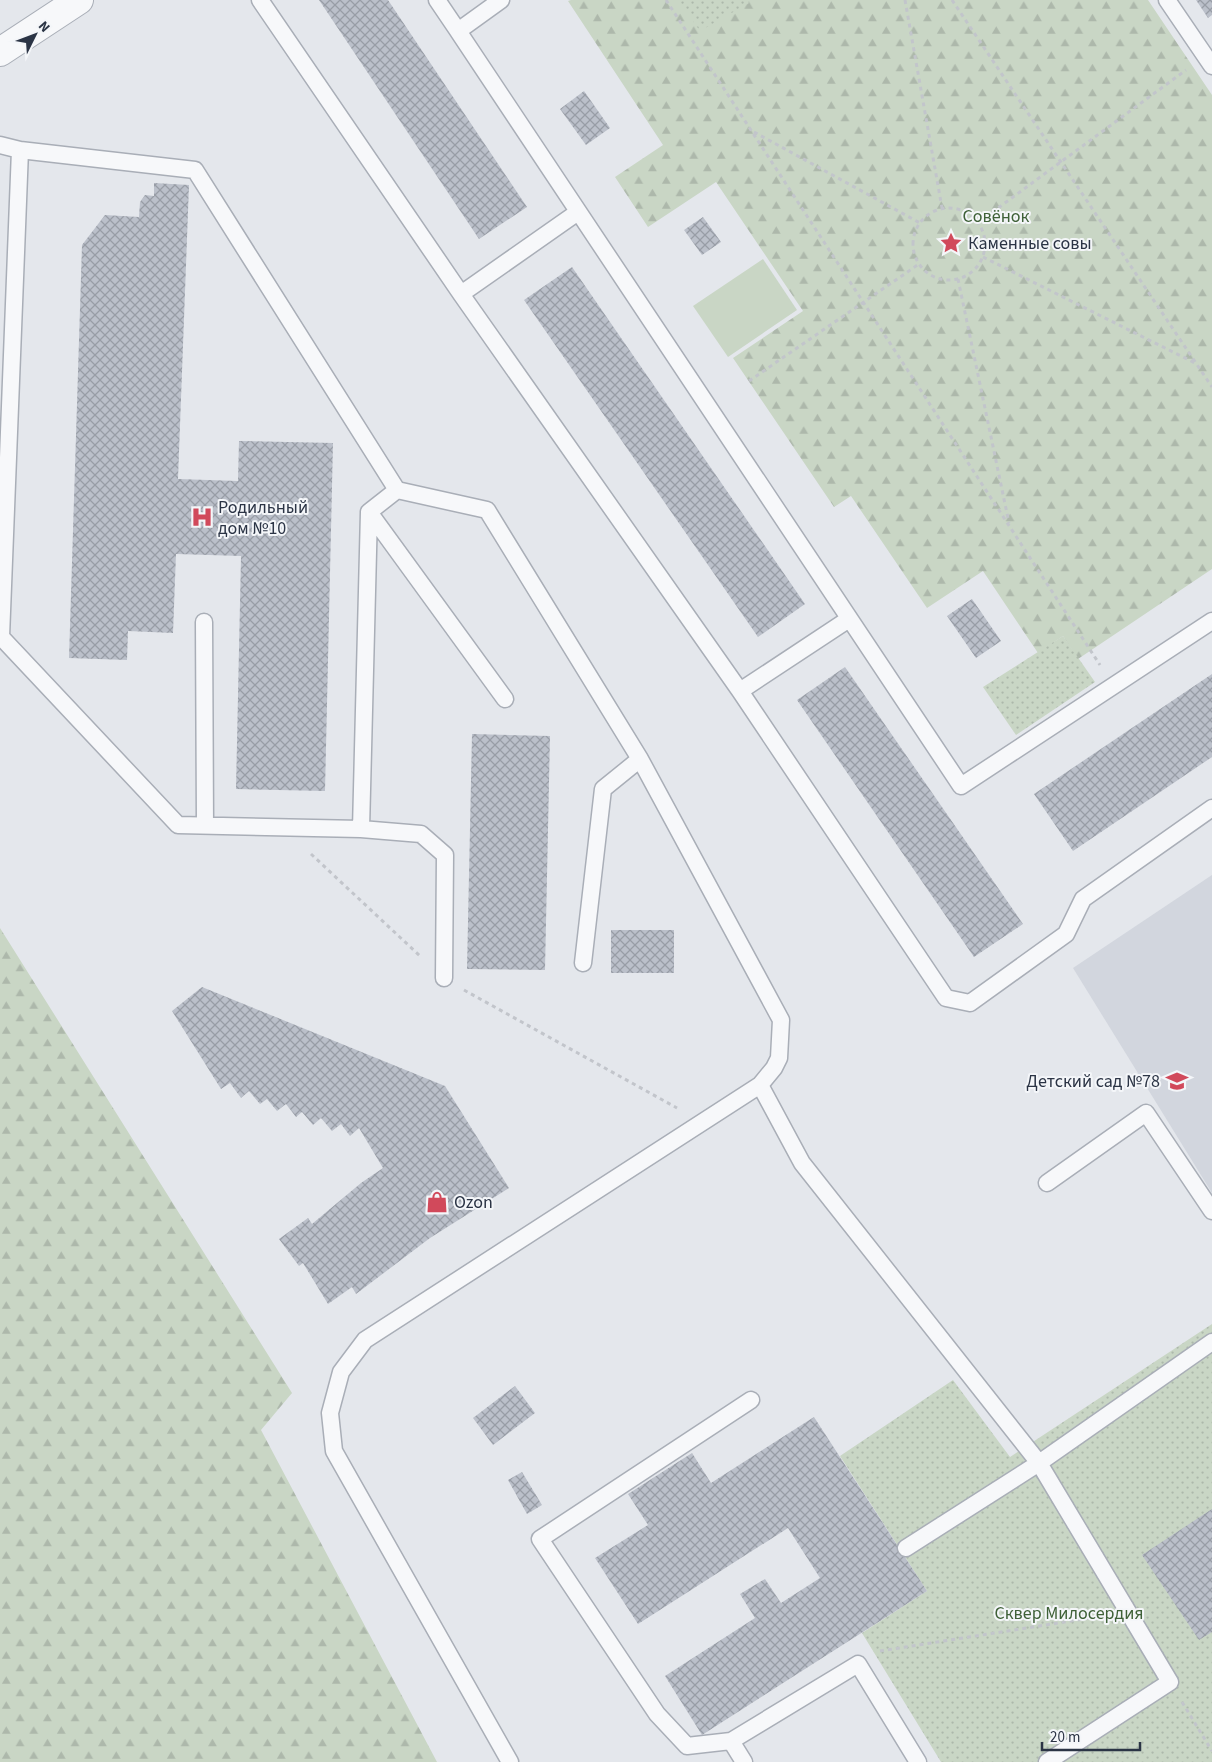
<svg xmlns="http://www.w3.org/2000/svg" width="1212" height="1762" viewBox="0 0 1212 1762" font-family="'Source Sans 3',sans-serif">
<defs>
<pattern id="forest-firs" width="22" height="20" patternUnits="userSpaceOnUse" patternTransform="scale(1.25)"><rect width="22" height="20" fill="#c9d6c5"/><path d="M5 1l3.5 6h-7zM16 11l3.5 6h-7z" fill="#adb8ab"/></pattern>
<pattern id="park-dots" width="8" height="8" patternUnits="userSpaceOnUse" patternTransform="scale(1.25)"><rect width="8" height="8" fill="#c9d6c5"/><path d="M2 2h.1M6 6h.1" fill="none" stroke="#adb8ab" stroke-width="1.8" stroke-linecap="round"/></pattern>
<pattern id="building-cross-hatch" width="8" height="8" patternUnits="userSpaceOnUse" patternTransform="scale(1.25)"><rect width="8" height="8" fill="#bbc0ca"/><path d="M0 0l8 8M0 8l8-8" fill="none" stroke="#989da6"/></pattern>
</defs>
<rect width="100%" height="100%" fill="#e4e7ec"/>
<!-- built -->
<path fill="#d2d6de" d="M1212,875V1193L1073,968Z"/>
<!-- green -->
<path fill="#c9d6c5" d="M763,259L797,310L728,357L693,306Z"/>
<!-- forest -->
<path fill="url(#forest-firs)" d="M571,0H1148L1212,95V569L1078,659L1063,636L1038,653L983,571L927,608L851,496L834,507L733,358L803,311L716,182L648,227L615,177L663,145L568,1Z
M0,928L292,1393L261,1430L437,1762H0Z"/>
<!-- park -->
<path fill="url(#park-dots)" d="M678,0H746L749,3L700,31Z
M1063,636L1095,682L1016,735L983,687Z
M1212,1324V1762H941L862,1633L927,1591L840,1456L953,1380L1010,1457Z"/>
<!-- building -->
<path fill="url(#building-cross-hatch)" d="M319,0H388L527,207L479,239Z
M1196,0H1212V15L1208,18Z
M584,91L610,128L586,145L560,109Z
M154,183L189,185L178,479L238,481L239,441L333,443L325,791L236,789L241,556L176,554L173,633L128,631L127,660L69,658L82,245L105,215L139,217L140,202L145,195L154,196Z
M703,217L721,242L702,255L684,230Z
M572,267L805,604L758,637L524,300Z
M972,599L1001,641L976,658L947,616Z
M845,667L1023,924L974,957L797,700Z
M1212,674V757L1073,851L1034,794Z
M472,734L550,736L545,970L467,969Z
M611,930H674V973H611Z
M202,987L445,1086L509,1188L430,1238L356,1294L352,1287L328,1304L303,1263L299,1266L279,1239L308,1218L312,1224L361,1183L383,1168L359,1128L350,1136L341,1124L332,1131L321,1118L313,1125L302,1112L296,1117L286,1104L277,1111L267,1099L260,1104L249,1091L241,1098L230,1083L221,1089L172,1011Z
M515,1386L535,1413L493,1445L473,1418Z
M814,1417L927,1591L702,1735L665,1676L755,1618L740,1594L765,1579L781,1603L820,1578L788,1528L638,1624L595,1558L648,1525L628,1494L692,1453L711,1483Z
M522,1472L542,1505L527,1514L508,1480Z
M1212,1509V1632L1199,1640L1142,1555Z"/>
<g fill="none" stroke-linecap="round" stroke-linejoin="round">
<!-- service casing -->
<g stroke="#a9aeb7" stroke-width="19">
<path id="service" d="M260,0L461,294L740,691L946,998L970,1003L1066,934L1083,899L1212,808
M437,0L458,31L501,0
M1167,0L1212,66
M458,31L961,786L1212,621
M0,145L20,150L195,170L397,490L487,510L640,759
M20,150L1,637L178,825L361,829
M461,294L578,212
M397,490L369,512L361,829L421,834L445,855L444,978
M369,512L505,699
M204,622L205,825
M740,691L849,619
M760,1085L802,1163L1039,1463L906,1548
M1047,1183L1146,1113L1212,1211
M751,1400L540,1539L657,1714L687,1746L731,1741L858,1664L918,1762
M731,1741L744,1762
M510,1762L334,1451L330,1413L341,1372L365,1340L760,1085L774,1068L779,1058L781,1020L640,759L603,789L583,963
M1047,1762L1170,1682L1039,1463L1212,1342"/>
</g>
<!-- minor casing -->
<g stroke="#a9aeb7" stroke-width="30">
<path id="minor" d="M0,52L79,0"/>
</g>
<!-- path -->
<path stroke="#c2c5cb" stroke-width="3" stroke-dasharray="4 4" stroke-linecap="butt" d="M666,0L1100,665
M905,0L942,208
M952,0L1212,387
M754,132L920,223
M913 244a36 36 0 1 1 72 0a36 36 0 1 1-72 0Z
M979,222L1186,70
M983,257L1197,364
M958,279L1009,523
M749,381L919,264
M311,854L420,956
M464,990L677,1108
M880,1651L1103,1616
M1182,1702L1212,1751"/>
<!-- service -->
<use href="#service" stroke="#f7f8fa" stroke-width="16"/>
<!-- minor -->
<use href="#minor" stroke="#f7f8fa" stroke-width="28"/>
</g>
<!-- icons -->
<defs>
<g id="sight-bare" transform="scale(1.725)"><path d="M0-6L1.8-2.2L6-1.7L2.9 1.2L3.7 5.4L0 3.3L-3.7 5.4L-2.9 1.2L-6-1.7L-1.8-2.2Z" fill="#d1495b" stroke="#f4f6f9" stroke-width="2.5" paint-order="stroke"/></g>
<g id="hospital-bare" transform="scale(1.725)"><path d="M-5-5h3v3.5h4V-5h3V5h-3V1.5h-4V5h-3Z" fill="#d1495b" stroke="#f4f6f9" stroke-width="2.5" paint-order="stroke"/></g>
<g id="school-bare" transform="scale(1.725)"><path d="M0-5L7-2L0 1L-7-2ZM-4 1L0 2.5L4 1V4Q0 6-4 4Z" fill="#d1495b" stroke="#f4f6f9" stroke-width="2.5" paint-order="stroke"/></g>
<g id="shop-bare" transform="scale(1.725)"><path d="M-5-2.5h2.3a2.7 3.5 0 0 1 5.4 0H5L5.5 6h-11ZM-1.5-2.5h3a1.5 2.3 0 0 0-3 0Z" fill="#d1495b" stroke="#f4f6f9" stroke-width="2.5" paint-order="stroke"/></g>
</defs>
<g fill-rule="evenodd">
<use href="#sight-bare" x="951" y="243"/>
<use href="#hospital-bare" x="202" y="517"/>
<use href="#school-bare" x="1177" y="1081"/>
<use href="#shop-bare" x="437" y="1202"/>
</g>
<g text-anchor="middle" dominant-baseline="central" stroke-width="4" stroke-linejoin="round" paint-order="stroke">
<!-- park labels -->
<g font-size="18" fill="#3f6138" stroke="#f4f6f9">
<text x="996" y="216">Совёнок</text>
<text x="1069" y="1613">Сквер Милосердия</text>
</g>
<!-- poi labels -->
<g font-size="18" fill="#2b3445" stroke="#f4f6f9" text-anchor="start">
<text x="968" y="243">Каменные совы</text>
<text x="218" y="507">Родильный<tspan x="218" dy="21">дом №10</tspan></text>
<text x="1160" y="1081" text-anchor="end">Детский сад №78</text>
<text x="454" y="1202">Ozon</text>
</g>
</g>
<!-- north arrow -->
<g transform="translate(35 35) rotate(48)" stroke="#f4f6f9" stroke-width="4" paint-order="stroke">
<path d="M0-4L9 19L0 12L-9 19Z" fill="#2b3445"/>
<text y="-8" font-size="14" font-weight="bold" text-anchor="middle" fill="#2b3445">N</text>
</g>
<!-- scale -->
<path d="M1042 1742v8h98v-8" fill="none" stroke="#2b3445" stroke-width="2.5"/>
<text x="1050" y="1742" font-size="15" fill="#2b3445" stroke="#f4f6f9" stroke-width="4" paint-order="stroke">20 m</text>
</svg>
